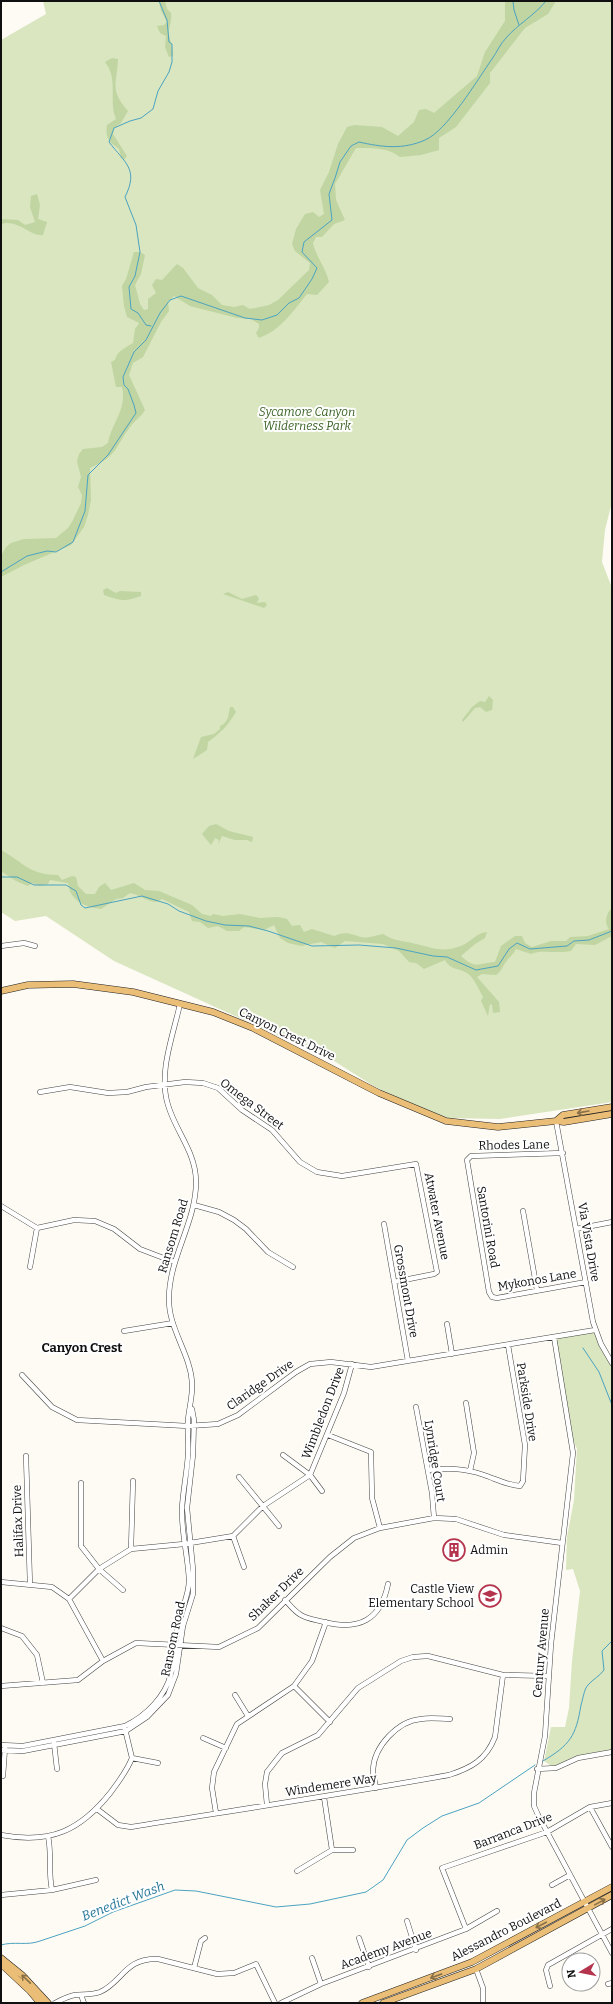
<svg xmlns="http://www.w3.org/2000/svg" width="613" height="2004" viewBox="0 0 613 2004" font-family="Bitter,serif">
<rect width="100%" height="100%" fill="#fefbf4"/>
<!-- green -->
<path fill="#d9e6c0" d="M43,1H612V502L605,530L602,562L612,588V1102L500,1119L448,1118L409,1104L372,1085L334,1061L114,961L46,916L15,921L1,912V40L46,14Z
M594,1328L612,1364V1750L553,1767L544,1761L551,1727H565L569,1708L572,1661L580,1591L573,1569L566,1570L567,1537L574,1500L577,1449L570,1433L553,1336Z"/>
<!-- forest -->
<path fill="#c0d5a1" d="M159,1H165L167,9L171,13C172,19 170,24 169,30C168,38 174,48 173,56L169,57L165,47L166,36L160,33L157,26L164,25L167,22L161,11Z
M505,1H556L548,14L525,28L490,73V83L456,127L439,138V150L421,155L400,157C387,147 372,148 356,148L335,184L336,200L345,220L334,224L322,237H316L313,243C316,257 326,268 329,282L317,295L307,294C293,311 281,330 259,338L256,333L259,328V324L251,319L237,318L190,306L174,296L168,302L169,311L161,322L143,357L133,363L129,375L145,410C141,417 135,420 130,427C114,449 117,456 90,468L91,500L88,515L84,527L71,545L24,565L1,577V556L6,547L11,543L24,539L56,538L68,528L73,520L81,503L82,495L78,487L81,477L77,461L79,454L83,449L102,447L108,443C112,422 127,410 122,387H116L111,362L115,360C117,351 125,348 133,343L135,329L139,323L127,317L124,306L122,286L126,279L134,252H140L145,255L141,274L135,285L140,304L144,310L148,309V299L156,293L152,285L156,279L162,280L177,264L183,268L198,288L212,295L222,305L234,307L243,305L250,309L269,305L278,300L309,270L310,263L295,251L292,244L296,229L305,214L313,212L319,217L324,214L320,190L329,172L338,144L347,127L355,125L382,127L398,136L414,122L419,110L426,109L434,113L477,76L485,52L505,21Z
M112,58L118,59C117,84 109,90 128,111L121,123L114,128L113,134L127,156L124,160L121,158L119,149C109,142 105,138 107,125L116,119C108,101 119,79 105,62Z
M37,194L40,205L38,219L47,222L43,235C30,237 19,219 1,224V219L18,220L25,225L35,222L30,207L31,196Z
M107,588L116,593L120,591L141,592V596C124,602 122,601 104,595L103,590Z
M228,592L242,599L256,595L259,598L257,603L265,602L267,605L264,608L223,594Z
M489,696L493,700L492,710L486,712L480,707L475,708L463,722L462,720L472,707L480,701L485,702Z
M230,707H233L236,712C227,727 221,732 208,742L207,750L193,759L201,737L214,734L220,729V726C229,722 228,716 230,707Z
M216,824L229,831L253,837L252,842L247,840H235L222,836L218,845L219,840L215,838L211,845L202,834L209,826Z
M1,850C23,862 29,875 58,875L62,880L72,876L76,877L78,886L86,894H95L99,887L105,883L111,890L134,883L145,890L159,891L192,905L202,914L211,916L213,914L223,916L240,914L260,918L278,917L287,919L292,926L300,925L304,932L312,929L334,936C347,931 349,934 361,937C367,939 377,935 383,934C396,942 402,940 416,944C434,948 442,953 461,946C471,942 476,933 487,932L485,938L475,944L461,956C476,970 478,963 495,962L501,946L515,936H522L525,943L532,947L551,941H566L570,937L588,936L609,929C604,923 606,913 612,908V936L595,945L576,944L571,951C557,954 541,949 531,954L516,949C513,955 509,957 506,962C502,967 502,971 496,975L482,974L477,977L499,1002L500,1012L493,1013L492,1005L490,1004L488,1016L481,1001L483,997C479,990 474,977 467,973C459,968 450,970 445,960L424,969L416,963L409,962L399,951L383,944L345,941L335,948L321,942L301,946L288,943L280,938L274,925L264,930L244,927L239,931H227L218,926L208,928L200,922L192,921L189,912L162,899L156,902C146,901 140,895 130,893L123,898L116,899L101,909C85,907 70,901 68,883L50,880L48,884L40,886L32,883L28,886L16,881L1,871Z"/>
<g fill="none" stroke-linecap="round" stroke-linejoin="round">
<!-- stream -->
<path stroke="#4ba3c1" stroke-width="1" d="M513,1L514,10L519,25
M151,326L146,325L138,313L131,309L129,287L135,276L140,252L136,225L125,197C139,169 125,163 109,142L114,128L130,121L141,118L153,109L158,91L169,72L172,62V44L169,42L167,20L159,1
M1,572L27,556L47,551L56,552L73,542L85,511L88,475L108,455L136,413L134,405L128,389L124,385L123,377L134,352L146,340L160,313L170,300L181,296L245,318L262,320L277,315L289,303L299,298L312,279L317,268L302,252L304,242L332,220L329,194L335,178L340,162L351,146L359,142C381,147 403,150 425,140C447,131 478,79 492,59C497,52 500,44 506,38C517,25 536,14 546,1
M1,877H17L34,885H66L76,891L81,905L85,908L142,896L168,904L179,911L206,921L225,925L249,926L268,931L312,946L359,945L396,948L433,956L447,957L476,970L498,966L509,949L517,943L530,949L567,946L574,941L589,940L612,931
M612,922V927
M583,1348L599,1372L612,1405
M543,1761C570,1745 576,1736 581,1705C583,1699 584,1689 588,1685C593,1679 600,1676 604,1670L602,1651L612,1641
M1,1945C14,1941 27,1946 40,1941L85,1926L113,1912L175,1890L196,1891L276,1907L310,1904L366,1892L383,1880L407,1840L423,1828L442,1816L479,1803L535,1765"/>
<!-- minor casing -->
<g stroke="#434343" stroke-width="5.5">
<path id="minor" d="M1,946L24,943L35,946
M40,1092L70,1087L108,1093L127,1092L146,1087L185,1082L203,1083L218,1088L242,1110L272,1130L300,1162L317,1172L342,1176L416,1164L437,1272L434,1274L394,1282
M556,1121L593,1322L601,1344L612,1363
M563,1153L471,1156L467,1160L489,1292L492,1297L497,1298L586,1282
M194,1205L219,1212L234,1220L246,1229L268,1252L293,1267
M1,1206L37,1228L74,1220L95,1221L114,1229L140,1249L174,1262
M523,1211L537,1290
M384,1224L408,1361
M576,1229L612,1222
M30,1267L37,1228
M447,1324L452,1354
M124,1331L173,1323
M554,1337L573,1453L551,1644L545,1736L534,1793V1806L538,1815L612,1953
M22,1375L52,1407L77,1420L188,1426L218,1424L238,1415L296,1372L310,1364L331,1362L371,1367L595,1330
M466,1403L474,1453L470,1471
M416,1407L432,1493L434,1518
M328,1435L371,1452L372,1498L380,1528
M283,1455L310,1475L322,1491
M26,1456L30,1585
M428,1470C448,1468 464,1468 484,1475C496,1479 506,1485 520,1486L523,1481L525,1445L508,1345
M239,1477L279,1526
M81,1483V1546L99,1569L123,1590
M233,1536L244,1567
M131,1549L133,1481
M1,1582L52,1587L69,1599L103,1661
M69,1599L99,1569L131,1549L184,1544L233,1536L263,1506L310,1475L344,1393L352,1364
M285,1600C290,1605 295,1612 301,1615C307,1619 317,1620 324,1622C359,1631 381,1620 388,1584
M1,1628L22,1636L37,1655L43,1683
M1,1686L78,1680L103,1661L136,1643L219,1647L258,1628L330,1557L354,1538L380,1528L434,1518L456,1519L504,1535L562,1543
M294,1686L330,1722
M235,1695L248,1716
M203,1738L226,1748
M54,1743L57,1769
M1,1745L23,1746L125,1726C146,1716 165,1697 171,1674C176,1656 175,1638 179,1621C182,1607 189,1595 189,1580C188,1556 181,1532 182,1508C183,1490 187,1472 188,1455C189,1443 187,1431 188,1420C189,1407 193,1396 192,1382C190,1353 168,1328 169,1298C169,1257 197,1221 196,1180C195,1151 176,1132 168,1105C158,1073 173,1036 180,1004
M1,1750L23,1751L126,1731L147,1717L168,1695L176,1674L183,1626L193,1594V1569L187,1508L193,1455L194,1420L192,1409
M132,1758L158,1763
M537,1769L556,1768L578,1758L612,1752
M3,1776L5,1748
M376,1788C375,1782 373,1775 373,1770C374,1746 398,1721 421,1719C431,1717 441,1719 450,1719
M324,1797L332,1850
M267,1805L265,1784L267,1772L274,1763L282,1753L318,1735L358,1688L401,1661L413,1657L428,1656L503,1675L548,1676
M590,1807L612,1847
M97,1809L118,1825L131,1827C237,1810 343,1794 449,1775C471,1768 486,1760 495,1737L503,1675
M216,1813L212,1788L214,1772L237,1724L294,1686L312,1661L326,1622
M1,1835C51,1844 80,1831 111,1792C119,1781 127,1771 132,1758L125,1729
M48,1836C52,1854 48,1872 52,1890
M297,1871L332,1850H353
M552,1885L570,1875
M1,1895L52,1890L96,1880
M407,1921L416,1950
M466,1929L442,1868L547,1832L590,1807L612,1803
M359,1938L369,1967
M312,1958L321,1984
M194,1968L201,1941L205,1938
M476,1969L483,1988V2003
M608,1984L612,1983
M550,1986L546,1970L548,1965L612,1929
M81,1995L84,2003
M55,2003C61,2000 68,1996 75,1995C83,1994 92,1995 100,1992C123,1982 124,1958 158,1959L217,1974L234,1973L256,1964L275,2003
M281,2003L321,1984L466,1929L497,1911"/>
</g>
<!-- major casing -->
<g stroke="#212121" stroke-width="7">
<path id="major" d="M1,991L28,985L73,984L133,992L213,1012L253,1028L379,1093L446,1121L498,1127L556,1121L564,1122L612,1114
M556,1121L563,1115L612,1107
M1,1958L22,1975L48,2003
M1,1964L30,1991L40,2003
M362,2003L472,1962L612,1887
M383,2003L476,1969L612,1895"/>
</g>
<!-- minor -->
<use href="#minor" stroke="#fff" stroke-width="4.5"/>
<!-- major -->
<use href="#major" stroke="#ebbe77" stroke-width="6"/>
</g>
<!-- one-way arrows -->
<defs><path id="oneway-shaft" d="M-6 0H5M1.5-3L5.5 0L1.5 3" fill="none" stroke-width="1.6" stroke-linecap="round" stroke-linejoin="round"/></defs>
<g stroke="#887049">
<use href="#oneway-shaft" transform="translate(583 1112) rotate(170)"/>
<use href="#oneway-shaft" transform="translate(600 1902) rotate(-29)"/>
<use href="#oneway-shaft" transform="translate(541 1925) rotate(152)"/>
<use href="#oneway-shaft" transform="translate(436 1976) rotate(160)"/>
<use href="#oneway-shaft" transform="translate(26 1979) rotate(-136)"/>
</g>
<!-- icons -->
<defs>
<g id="building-ring" transform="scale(1.15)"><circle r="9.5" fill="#fff" stroke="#b4344d" stroke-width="1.5"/><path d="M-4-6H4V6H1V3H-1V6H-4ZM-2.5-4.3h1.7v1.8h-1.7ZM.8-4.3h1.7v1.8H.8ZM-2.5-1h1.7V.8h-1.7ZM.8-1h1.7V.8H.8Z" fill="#b4344d"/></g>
<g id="school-ring" transform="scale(1.15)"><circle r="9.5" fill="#fff" stroke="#b4344d" stroke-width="1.5"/><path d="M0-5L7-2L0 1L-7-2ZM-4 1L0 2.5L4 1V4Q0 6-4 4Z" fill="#b4344d"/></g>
</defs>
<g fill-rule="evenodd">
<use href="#building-ring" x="454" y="1550"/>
<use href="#school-ring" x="490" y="1596"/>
</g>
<g text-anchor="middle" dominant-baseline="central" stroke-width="4" stroke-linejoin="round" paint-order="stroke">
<!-- park labels -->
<g font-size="12" font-style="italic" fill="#3b6326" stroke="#fff">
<text x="307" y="412">Sycamore Canyon<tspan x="307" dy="14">Wilderness Park</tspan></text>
</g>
<!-- street labels -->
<g font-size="12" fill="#101010" stroke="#fff">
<text transform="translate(287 1034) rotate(26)">Canyon Crest Drive</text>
<text transform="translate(252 1104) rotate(37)">Omega Street</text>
<text transform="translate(514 1145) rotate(-1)">Rhodes Lane</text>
<text transform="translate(437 1216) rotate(79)">Atwater Avenue</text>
<text transform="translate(488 1227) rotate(80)">Santorini Road</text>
<text transform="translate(173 1236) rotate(-73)">Ransom Road</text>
<text transform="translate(589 1242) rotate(80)">Via Vista Drive</text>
<text transform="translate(537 1280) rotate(-10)">Mykonos Lane</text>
<text transform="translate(406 1291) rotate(80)">Grossmont Drive</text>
<text transform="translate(260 1385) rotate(-35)">Claridge Drive</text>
<text transform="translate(527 1402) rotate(81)">Parkside Drive</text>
<text transform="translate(323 1413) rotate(-69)">Wimbledon Drive</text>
<text transform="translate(435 1461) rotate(81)">Lynridge Court</text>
<text transform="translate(18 1521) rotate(-92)">Halifax Drive</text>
<text transform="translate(276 1594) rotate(-44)">Shaker Drive</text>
<text transform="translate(173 1639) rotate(-78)">Ransom Road</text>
<text transform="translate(541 1653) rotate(-85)">Century Avenue</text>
<text transform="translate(331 1785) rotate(-9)">Windemere Way</text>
<text transform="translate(513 1831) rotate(-21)">Barranca Drive</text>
<text transform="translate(506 1930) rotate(-27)">Alessandro Boulevard</text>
<text transform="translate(386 1949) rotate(-20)">Academy Avenue</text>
</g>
<!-- poi labels -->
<g font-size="12" fill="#101010" stroke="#fff" text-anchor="start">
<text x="470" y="1550">Admin</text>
<text x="474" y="1589" text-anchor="end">Castle View<tspan x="474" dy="14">Elementary School</tspan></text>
</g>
<!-- neighbourhood labels -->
<g font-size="13" font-weight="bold" fill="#101010" stroke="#fff">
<text x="82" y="1347">Canyon Crest</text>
</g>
<!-- water labels -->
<g font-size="13" font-style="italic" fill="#247597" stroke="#fff">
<text transform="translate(123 1901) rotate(-21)">Benedict Wash</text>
</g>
</g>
<!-- border -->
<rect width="613" height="2004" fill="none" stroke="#101010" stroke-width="4"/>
<!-- north arrow -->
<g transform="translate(581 1972) rotate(260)"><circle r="19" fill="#ffffff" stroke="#9f9f9f"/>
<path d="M0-3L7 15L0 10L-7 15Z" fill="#b4344d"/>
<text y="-6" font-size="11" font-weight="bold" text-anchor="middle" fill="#101010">N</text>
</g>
</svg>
